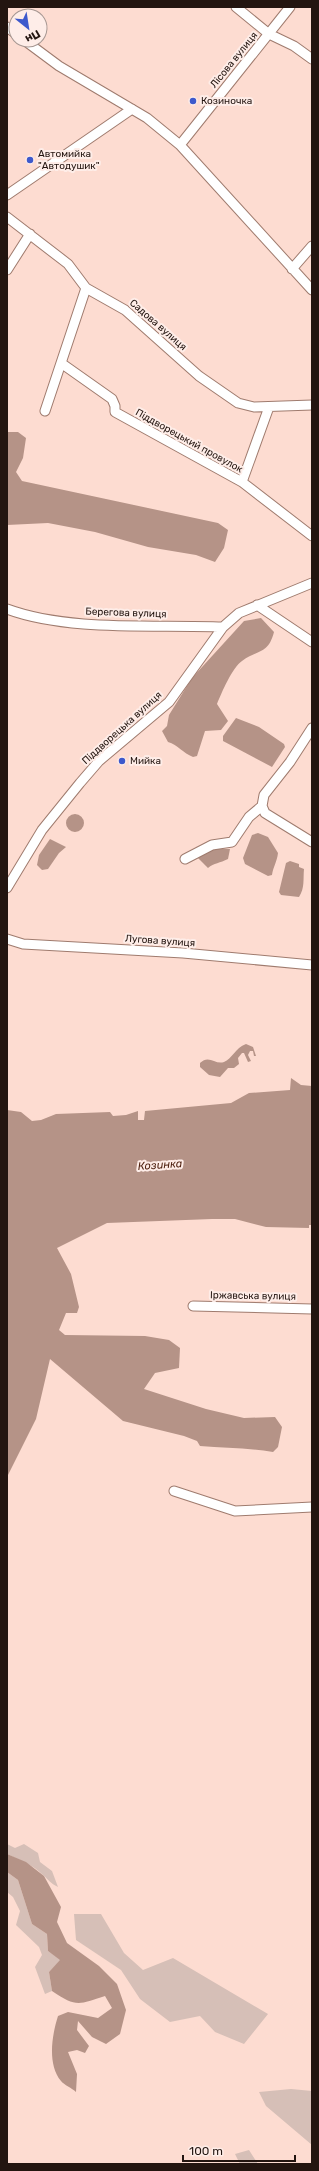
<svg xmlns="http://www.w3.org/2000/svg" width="319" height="2171" viewBox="0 0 319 2171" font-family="Rubik,sans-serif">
<rect width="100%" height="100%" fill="#fddcd1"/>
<!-- green -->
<path fill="#d6bfb7" d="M7,1844L15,1848L24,1844L38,1853L40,1862L52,1871L58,1887C50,1883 49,1880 43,1875C33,1865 20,1860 7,1854Z
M7,1872L18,1880L32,1924L47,1934L48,1951L61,1960L49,1972L52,1991L45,1994L35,1967L42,1955L39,1947L16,1925L20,1911L13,1897L7,1892Z
M74,1914H101L124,1953L143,1970L173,1958L268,2014L244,2044L215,2032L200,2016L170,2022L140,1999L121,1970L76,1940Z
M291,2089L312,2091V2145L266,2106L259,2092Z
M249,2150L258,2164H240L235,2154Z"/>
<!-- water -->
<path fill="#b59387" d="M7,432H18L26,438L23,458L16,472L22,481L218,523L228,530L224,548L215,562L196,555L148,547L95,532L48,523L7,525Z
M261,618L274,632C268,655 258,649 242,661C232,668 222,692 217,704L228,721L221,730L205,731L197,756L193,757C183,753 178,745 168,742L162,731L167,726L169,715L192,678L244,621Z
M236,718L259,727L284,744L285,747L272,767L223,741V736Z
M66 823a9 9 0 1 1 18 0a9 9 0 1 1-18 0Z
M258,833L268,837L278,853C277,862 273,867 272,875L268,876L245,864L243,858L252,835Z
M50,839L66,847L59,853L48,869L42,870L37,865L39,855Z
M217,849H230L228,859C220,863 214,863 208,868L198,858L203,853Z
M290,861L299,864V867L304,869C303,879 305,888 299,897L281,895L279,892L286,863Z
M246,1044L253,1047L256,1056H254L253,1051H250L248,1055L251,1061L248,1062L244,1053H242L238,1058L239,1064L234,1068H228L220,1077L209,1075L200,1067V1063C209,1054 215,1065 224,1062C232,1059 235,1048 246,1044Z
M291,1078L301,1085L312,1086V1225H309V1228L266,1227L235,1219H212L107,1223L57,1248L71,1274L79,1307L77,1313H66L59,1330L65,1335L145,1336L169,1340L180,1348L179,1368L155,1373L144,1389L206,1409L244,1418L275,1417L282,1427L278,1447L273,1452C249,1448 225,1448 200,1446L197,1441L184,1436L123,1421L50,1359L36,1419L7,1477V1110L21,1112L32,1121L41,1120L56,1114L110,1112L113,1116L126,1115L138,1111V1120H144L145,1111L231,1103L249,1093L290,1090Z
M7,1854L26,1862L44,1876L61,1907L57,1922L67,1943L99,1966L117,1984L126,2010L120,2034L106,2044L92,2037L78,2021L77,2030L89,2046L85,2053L77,2050L68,2052L77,2074L76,2092C72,2088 64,2085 61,2081C47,2064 52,2035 58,2016L68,2012L98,2018L112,2008L105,1996C78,2005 76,2007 52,1991L49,1972L60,1960L48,1951L47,1934L32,1924L18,1880L7,1872Z"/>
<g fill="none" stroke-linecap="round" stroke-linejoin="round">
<!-- minor casing -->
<g stroke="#9f7b6e" stroke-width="11">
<path id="minor" d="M236,7L269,34L294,46L312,59
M7,27L16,34
M24,40L59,66L147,118L180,145L312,290
M180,145L290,7
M7,195L132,109
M7,217L68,264L86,288L125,310L199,376L238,403L254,407L312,405
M292,269L312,246
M7,270L30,234
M61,363L112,399L115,406V412L242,482L312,536
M45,411L86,288
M242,482L269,407
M257,605L312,642
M7,609C69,632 156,624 223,627
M312,728L290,762L264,795L262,806L265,813L312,842
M185,859L212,845L232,842L249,817L262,806
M7,888L42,830L80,783L99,761L169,702L223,627L239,613L312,583
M7,939L23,944L183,953L312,965
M193,1306L312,1309
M174,1491L235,1511L312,1507"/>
</g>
<!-- minor -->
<use href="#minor" stroke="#fff" stroke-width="9"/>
</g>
<!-- markers -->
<g fill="#3d59cc" stroke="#feede8" stroke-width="1.5">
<circle cx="193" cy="101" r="4"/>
<circle cx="30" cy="160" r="4"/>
<circle cx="122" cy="761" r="4"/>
</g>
<g text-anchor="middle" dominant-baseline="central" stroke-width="4" stroke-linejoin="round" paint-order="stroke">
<!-- street labels -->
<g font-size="10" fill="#231510" stroke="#feede8">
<text transform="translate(234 60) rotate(-51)">Лісова вулиця</text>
<text transform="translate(158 325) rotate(41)">Садова вулиця</text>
<text transform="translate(189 441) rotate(29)">Піддворецький провулок</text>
<text transform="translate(126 613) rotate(2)">Берегова вулиця</text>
<text transform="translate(122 728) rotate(-42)">Піддворецька вулиця</text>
<text transform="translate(160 941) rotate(4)">Лугова вулиця</text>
<text transform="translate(253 1296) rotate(1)">Іржавська вулиця</text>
</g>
<!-- poi labels -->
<g font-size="10" fill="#231510" stroke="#feede8" text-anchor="start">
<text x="201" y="101">Козиночка</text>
<text x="38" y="154">Автомийка<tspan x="38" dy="12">"Автодушик"</tspan></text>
<text x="130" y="761">Мийка</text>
</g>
<!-- water labels -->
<g font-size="11" font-style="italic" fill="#4e200f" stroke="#feede8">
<text transform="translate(160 1165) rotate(-4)">Козинка</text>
</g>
</g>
<!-- border -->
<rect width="319" height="2171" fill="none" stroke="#231510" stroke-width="16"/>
<!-- north arrow -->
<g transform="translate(28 28) rotate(150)"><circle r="19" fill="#feede8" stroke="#a69792"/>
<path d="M0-3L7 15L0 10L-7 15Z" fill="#3d59cc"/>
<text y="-6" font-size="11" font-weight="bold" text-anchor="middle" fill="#231510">Пн</text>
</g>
<!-- scale -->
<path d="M183 2155v6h112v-6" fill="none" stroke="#231510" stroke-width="2"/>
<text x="189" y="2155" font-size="12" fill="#231510" stroke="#feede8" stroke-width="3" paint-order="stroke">100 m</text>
</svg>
